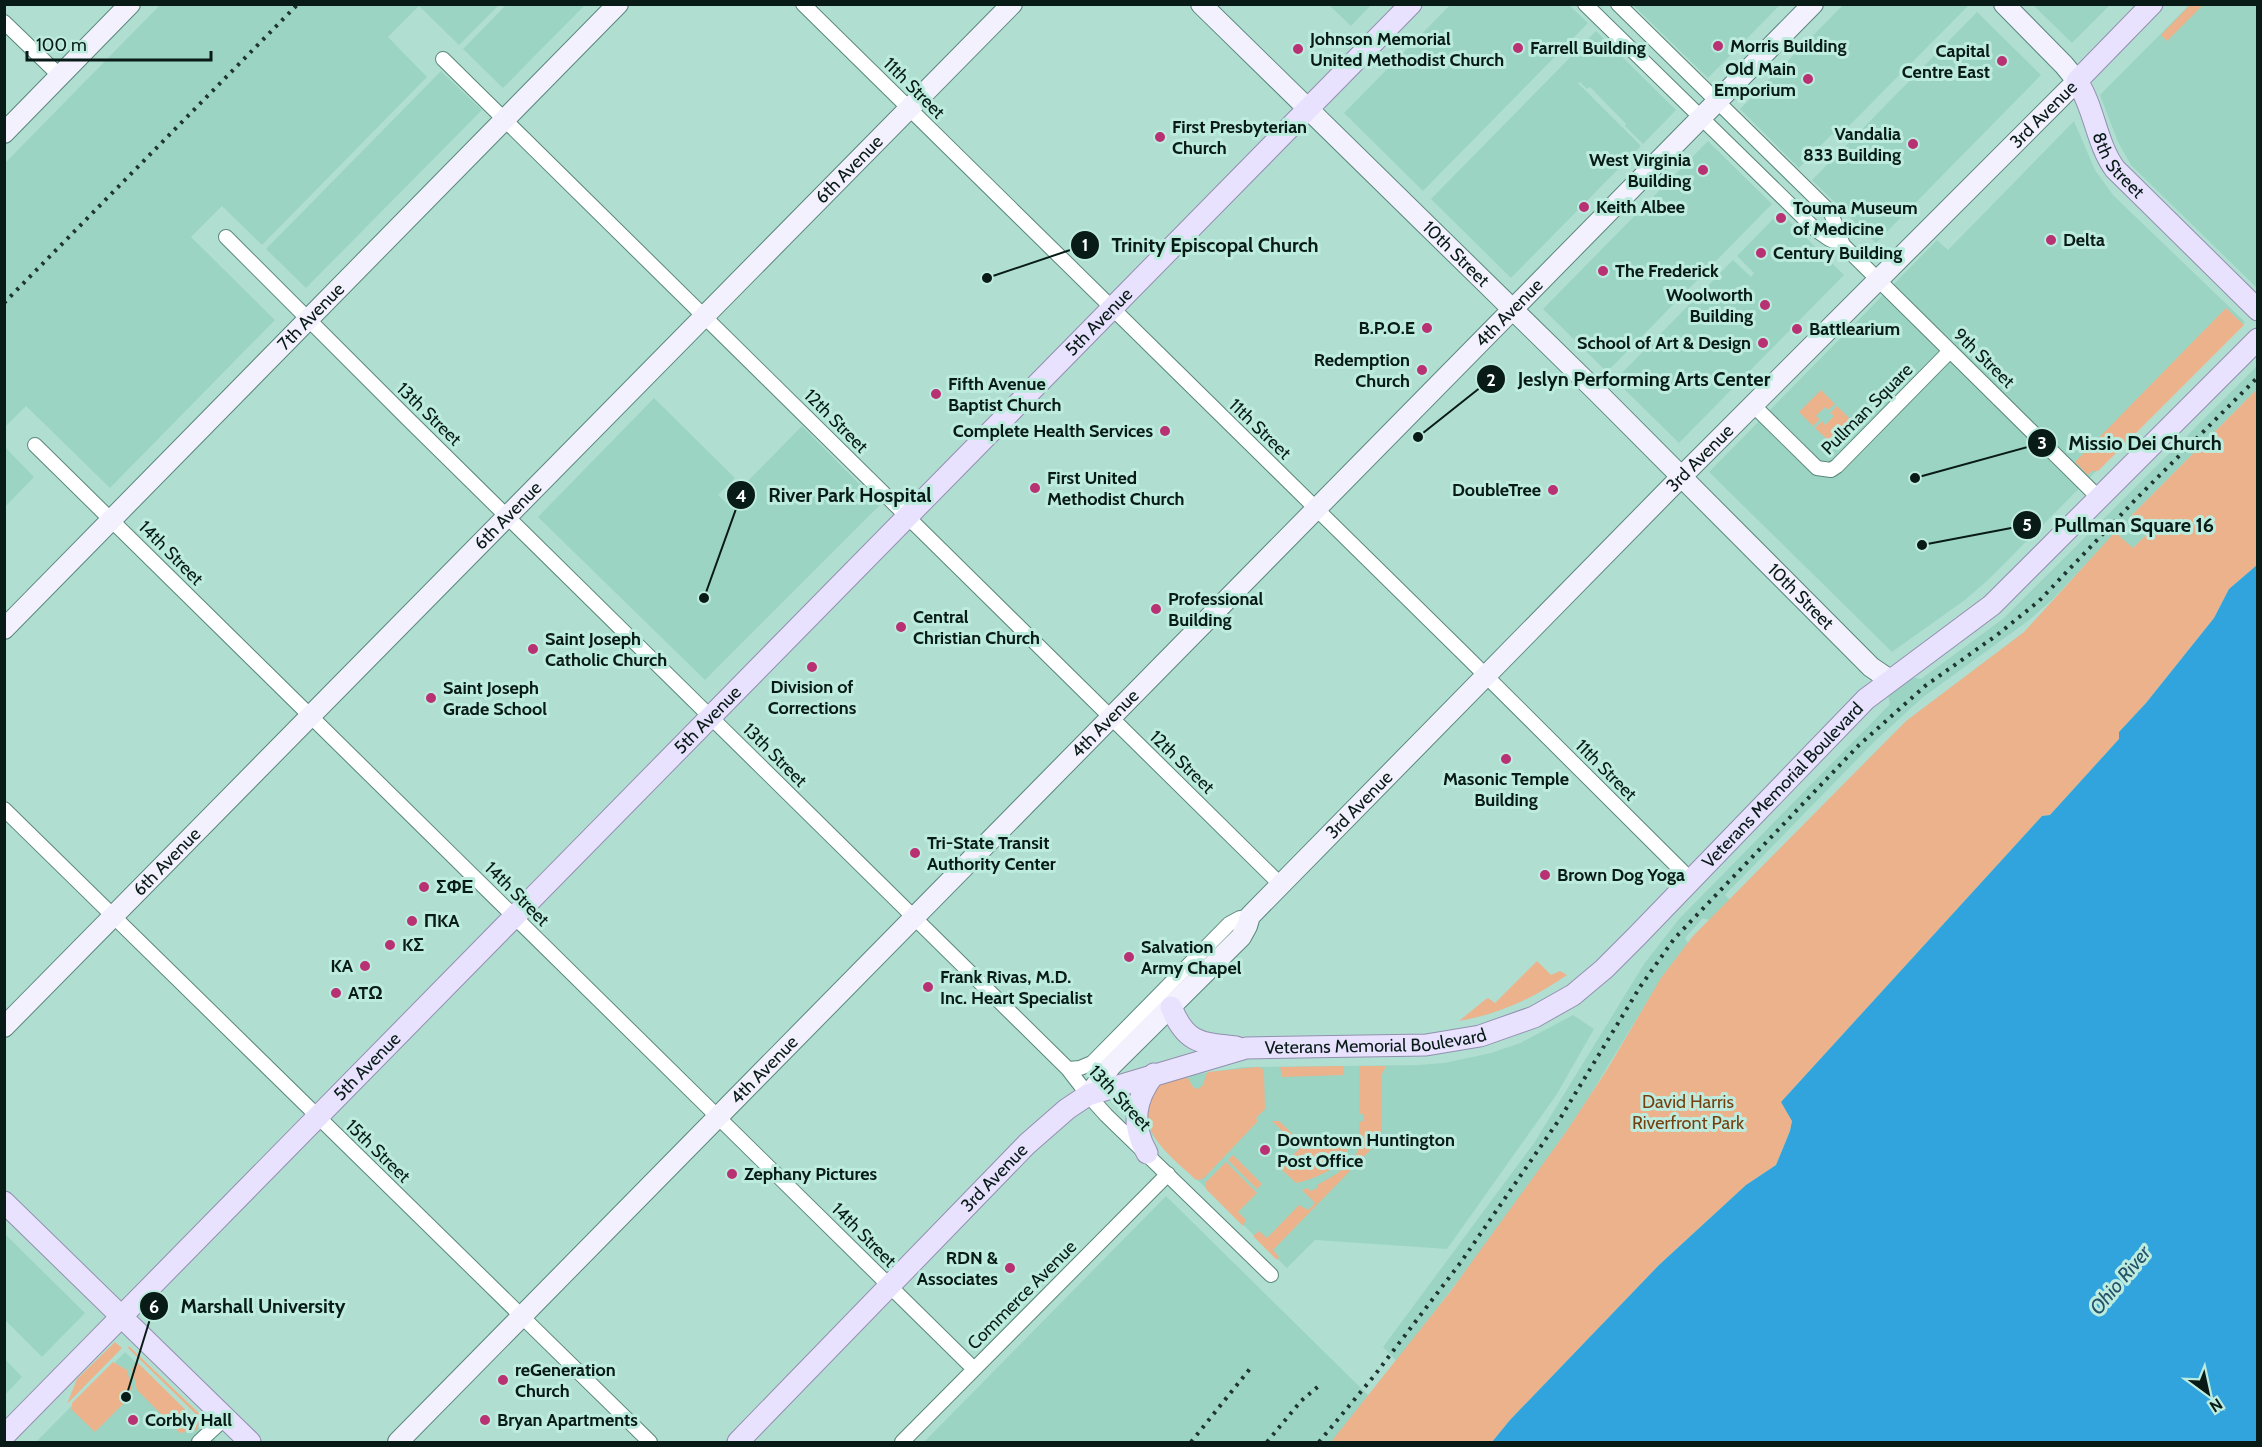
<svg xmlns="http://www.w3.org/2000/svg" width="2262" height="1447" viewBox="0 0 2262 1447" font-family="Cabin,sans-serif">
<rect width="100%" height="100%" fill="#b0dfd2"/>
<!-- built -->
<path fill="#9cd4c4" d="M160,5H499L459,45L419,6L388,37L427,77L262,245L222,206L191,237L275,320L110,488L26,406L5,427V163Z
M506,5H585L503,88L463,49Z
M1329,5H1371L1351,26Z
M1450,5H1569L1588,23L1423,191L1344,113Z
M1633,5H1780L1708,78Z
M1843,5H1969L1837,138L1832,134L1799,168L1740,109Z
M2033,5H2110L2072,43Z
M2189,5H2257V288L2131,165L2118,142L2100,95Z
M1977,12L2041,75L1876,243L1812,180Z
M1596,31L1676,110L1643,144L1625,126L1626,124L1590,87L1587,89L1580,82L1578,83L1641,146L1511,278L1431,199Z
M441,71L482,110L306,288L266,249Z
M2074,121L2095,170L2113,195L2245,322L1988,580L1965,600L1892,652L1709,472L1937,240L1948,250Z
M1708,141L1772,204L1607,372L1543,309Z
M1780,212L1844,275L1679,443L1615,380L1733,260L1751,277L1754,273L1737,256Z
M2257,366V389L2130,517L2147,534L2132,549L2115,533L2052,600L2028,621L1922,698L1875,741L1725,895L1739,909L1723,924L1703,918L1685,938L1688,943L1663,976L1576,1118L1495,1232L1397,1361L1383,1347L1534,1143L1644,964L1679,919L1890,704L1888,695L1910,677L1921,679L2004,618Z
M654,398L735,478L718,495L726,503L802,426L880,505L705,680L538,517Z
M5,447L34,477L5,507H4Z
M1573,1015L1594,1029L1557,1094L1447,1249L1315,1240L1287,1268L1152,1135L1147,1124L1146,1118L1155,1091L1164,1083L1184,1076L1244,1067L1418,1065L1444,1063L1491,1053L1520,1043Z
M1166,1196L1370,1397L1333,1442H924Z
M5,1234L85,1313L42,1357L5,1320Z
M125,1352L217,1442H36Z
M5,1359L22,1377L5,1395H4Z"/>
<!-- green -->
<path fill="#ebb28b" d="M2190,5H2203L2167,41L2161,35Z
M2226,308L2244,325L2098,471H2092L2088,475L2075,462Z
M2257,389V565L2229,589L2214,618L2146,703L2119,732V739L2050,815L2042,816L1781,1102L1792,1120L1790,1131L1776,1165L1746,1185L1659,1265L1510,1420L1492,1442H1331L1450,1292L1566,1132L1608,1068L1661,978L1693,936L1906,721L2024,632L2115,532L2133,548L2147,534L2130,517Z
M1821,390L1835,404L1828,410L1825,407L1816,416L1820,419L1813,426L1799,412Z
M1837,406L1851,420L1829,441L1815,428L1822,421L1825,425L1834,416L1830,413Z
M1537,961L1551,975L1560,971L1567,975C1534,998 1499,1014 1459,1021L1486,999L1488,998L1495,1003Z
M1344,1066V1075L1282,1077L1280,1067Z
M1359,1066H1386L1381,1076L1382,1138L1273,1250L1279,1257L1277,1260L1253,1236L1259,1231L1267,1238L1299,1205L1308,1210L1315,1203L1302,1190L1308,1188L1310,1191L1318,1188L1317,1185C1332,1177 1355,1165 1359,1146C1360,1139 1359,1130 1359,1122L1363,1121V1114H1359Z
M1257,1067L1262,1068L1264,1073L1265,1109L1256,1118L1258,1121L1203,1179L1196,1180C1177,1161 1139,1136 1149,1104C1151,1098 1153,1091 1158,1087C1163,1082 1176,1080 1184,1077L1188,1078L1193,1087L1198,1089L1203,1085L1206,1075L1208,1072Z
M1272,1121H1279L1303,1144L1313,1145V1147H1348C1344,1168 1314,1179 1296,1183L1280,1168L1300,1148Z
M1233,1155L1262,1184L1257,1189L1228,1160Z
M1226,1162L1257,1193L1238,1212L1246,1220L1243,1226L1206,1189V1182Z
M115,1342L122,1348L67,1404L77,1379Z
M129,1346L206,1420L204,1422L128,1348Z
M113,1362L127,1370L132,1389L124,1397L127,1400L95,1432L72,1410V1403Z
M137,1362L199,1423L197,1430L180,1433L137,1390L132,1369Z"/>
<!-- water -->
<path fill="#32a4dd" d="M2257,565V1442H1492L1510,1420L1659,1265L1746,1185L1776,1165L1790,1131L1792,1121L1781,1102L2042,816L2050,815L2119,739V732L2146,703L2214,618L2229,589Z"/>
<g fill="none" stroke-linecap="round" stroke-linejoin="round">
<!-- street casing -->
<g stroke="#5a877b" stroke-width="16">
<path id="street" d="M803,4L1465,655L1691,880
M1585,4L1816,230L1829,239L1843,245L2099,498
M1618,4L1831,213L1843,245
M4,22L60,76
M443,59L1281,885
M226,237L408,419L1068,1069L1088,1095L1106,1115L1271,1275
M1753,405L1817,468L1831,470L1837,466L1950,351
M35,445L974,1369
M4,809L650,1442
M1068,1069L1080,1068L1092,1063L1229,924L1240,918L1250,916
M199,1442L225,1418
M902,1442L1168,1174"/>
</g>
<!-- secondary casing -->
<g stroke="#5a877b" stroke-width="22">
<g id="secondary">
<path id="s1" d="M1201,4L1597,392L1871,667L1890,680"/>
<path d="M4,133L130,4"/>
<path id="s2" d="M4,629L618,4"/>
<path id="s3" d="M4,1027L1012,4"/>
<path id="s4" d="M1088,1095L1111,1066L1241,937L1247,926L1250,916L1681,477L2077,81L2064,65L2004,4"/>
<path id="s5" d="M398,1442L1813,4"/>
</g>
</g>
<!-- primary casing -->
<g stroke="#9190ae" stroke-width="23">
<g id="primary">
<path id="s6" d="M2152,4L2077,81C2095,109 2096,143 2115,169L2258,310"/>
<path d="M1171,1007C1186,1044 1201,1043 1236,1047"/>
<path d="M1147,1153C1131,1125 1134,1100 1154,1074"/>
<path d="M4,1202L250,1442"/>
<path id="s7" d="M4,1436L1411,4"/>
<path id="s8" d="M738,1442L1027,1144L1067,1109L1088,1095L1246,1048L1426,1045L1480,1036L1534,1017L1573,995L1604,969L1637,936L1866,699L1992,605L2258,339"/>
</g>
</g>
<!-- street -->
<use href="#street" stroke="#fff" stroke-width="14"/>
<!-- secondary -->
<use href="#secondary" stroke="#f4f1ff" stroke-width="20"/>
<!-- primary -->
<use href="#primary" stroke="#e9e2ff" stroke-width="21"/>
<!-- rail -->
<path stroke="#1f3530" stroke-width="4" stroke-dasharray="3 6" stroke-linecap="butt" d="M4,303L298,4
M1191,1442L1253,1365
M1267,1442L1301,1401L1321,1384
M1319,1442L1374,1376L1461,1262L1561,1117L1640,987L1674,939L1859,745L1925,686L1997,635L2039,601L2137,498L2258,377"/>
</g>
<!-- markers -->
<g fill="#b83172" stroke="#bdecdf" stroke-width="2">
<circle cx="1718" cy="46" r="6"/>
<circle cx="1518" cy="48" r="6"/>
<circle cx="1298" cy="49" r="6"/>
<circle cx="2002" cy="61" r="6"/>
<circle cx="1808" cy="79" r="6"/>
<circle cx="1160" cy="137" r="6"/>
<circle cx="1913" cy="144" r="6"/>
<circle cx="1703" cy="170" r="6"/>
<circle cx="1584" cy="207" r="6"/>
<circle cx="1781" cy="218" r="6"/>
<circle cx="2051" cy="240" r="6"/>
<circle cx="1761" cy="253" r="6"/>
<circle cx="1603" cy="271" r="6"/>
<circle cx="1765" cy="305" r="6"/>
<circle cx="1427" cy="328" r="6"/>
<circle cx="1797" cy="329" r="6"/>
<circle cx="1763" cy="343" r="6"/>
<circle cx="1422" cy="370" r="6"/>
<circle cx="936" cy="394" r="6"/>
<circle cx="1165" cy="431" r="6"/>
<circle cx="1035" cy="488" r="6"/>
<circle cx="1553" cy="490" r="6"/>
<circle cx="1156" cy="609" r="6"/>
<circle cx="901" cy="627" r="6"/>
<circle cx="533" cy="649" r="6"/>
<circle cx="812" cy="667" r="6"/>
<circle cx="431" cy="698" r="6"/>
<circle cx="1506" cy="759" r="6"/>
<circle cx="915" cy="853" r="6"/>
<circle cx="1545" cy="875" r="6"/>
<circle cx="424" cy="887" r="6"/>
<circle cx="412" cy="921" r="6"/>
<circle cx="390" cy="945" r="6"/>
<circle cx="1129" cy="957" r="6"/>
<circle cx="365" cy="966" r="6"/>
<circle cx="928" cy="987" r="6"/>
<circle cx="336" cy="993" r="6"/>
<circle cx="1265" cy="1150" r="6"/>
<circle cx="732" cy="1174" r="6"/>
<circle cx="1010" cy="1268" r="6"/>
<circle cx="503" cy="1380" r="6"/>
<circle cx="133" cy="1420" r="6"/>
<circle cx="485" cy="1420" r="6"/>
</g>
<g text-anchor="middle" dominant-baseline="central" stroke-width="6" stroke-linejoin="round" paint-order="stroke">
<!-- poi labels -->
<g font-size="18" font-weight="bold" fill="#091b17" stroke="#bdecdf" text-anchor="start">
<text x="1310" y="39">Johnson Memorial<tspan x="1310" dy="21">United Methodist Church</tspan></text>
<text x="1730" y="46">Morris Building</text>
<text x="1530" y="48">Farrell Building</text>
<text x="1990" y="51" text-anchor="end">Capital<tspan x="1990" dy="21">Centre East</tspan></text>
<text x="1796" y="69" text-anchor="end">Old Main<tspan x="1796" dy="21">Emporium</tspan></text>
<text x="1172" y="127">First Presbyterian<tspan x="1172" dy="21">Church</tspan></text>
<text x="1901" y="134" text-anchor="end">Vandalia<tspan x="1901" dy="21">833 Building</tspan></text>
<text x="1691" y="160" text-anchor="end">West Virginia<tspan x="1691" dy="21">Building</tspan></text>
<text x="1596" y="207">Keith Albee</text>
<text x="1793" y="208">Touma Museum<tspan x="1793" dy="21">of Medicine</tspan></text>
<text x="2063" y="240">Delta</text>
<text x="1773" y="253">Century Building</text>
<text x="1615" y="271">The Frederick</text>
<text x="1753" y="295" text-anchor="end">Woolworth<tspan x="1753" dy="21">Building</tspan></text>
<text x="1415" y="328" text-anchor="end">B.P.O.E</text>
<text x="1809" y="329">Battlearium</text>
<text x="1751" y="343" text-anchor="end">School of Art &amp; Design</text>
<text x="1410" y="360" text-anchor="end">Redemption<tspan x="1410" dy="21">Church</tspan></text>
<text x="948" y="384">Fifth Avenue<tspan x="948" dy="21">Baptist Church</tspan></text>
<text x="1153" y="431" text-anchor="end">Complete Health Services</text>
<text x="1047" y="478">First United<tspan x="1047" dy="21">Methodist Church</tspan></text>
<text x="1541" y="490" text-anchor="end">DoubleTree</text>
<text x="1168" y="599">Professional<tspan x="1168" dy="21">Building</tspan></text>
<text x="913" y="617">Central<tspan x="913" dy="21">Christian Church</tspan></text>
<text x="545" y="639">Saint Joseph<tspan x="545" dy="21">Catholic Church</tspan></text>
<text x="812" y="687" text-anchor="middle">Division of<tspan x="812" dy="21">Corrections</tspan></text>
<text x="443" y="688">Saint Joseph<tspan x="443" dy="21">Grade School</tspan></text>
<text x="1506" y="779" text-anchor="middle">Masonic Temple<tspan x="1506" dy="21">Building</tspan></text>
<text x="927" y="843">Tri-State Transit<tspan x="927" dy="21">Authority Center</tspan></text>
<text x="1557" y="875">Brown Dog Yoga</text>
<text x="436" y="887">ΣΦΕ</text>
<text x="424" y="921">ΠKA</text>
<text x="402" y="945">KΣ</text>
<text x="1141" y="947">Salvation<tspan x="1141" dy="21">Army Chapel</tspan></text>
<text x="353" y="966" text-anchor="end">KA</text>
<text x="940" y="977">Frank Rivas, M.D.<tspan x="940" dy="21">Inc. Heart Specialist</tspan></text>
<text x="348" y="993">ATΩ</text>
<text x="1277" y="1140">Downtown Huntington<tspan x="1277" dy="21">Post Office</tspan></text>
<text x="744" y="1174">Zephany Pictures</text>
<text x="998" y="1258" text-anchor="end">RDN &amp;<tspan x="998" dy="21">Associates</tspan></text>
<text x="515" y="1370">reGeneration<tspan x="515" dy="21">Church</tspan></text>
<text x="145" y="1420">Corbly Hall</text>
<text x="497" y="1420">Bryan Apartments</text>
</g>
<!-- street labels -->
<g font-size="18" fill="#091b17" stroke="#bdecdf">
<text transform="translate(914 88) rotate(45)">11th Street</text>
<text stroke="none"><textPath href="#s4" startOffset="1371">3rd Avenue</textPath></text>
<text stroke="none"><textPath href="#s6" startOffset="202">8th Street</textPath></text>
<text stroke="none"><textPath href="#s3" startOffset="1204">6th Avenue</textPath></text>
<text stroke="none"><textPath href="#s1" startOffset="357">10th Street</textPath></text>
<text stroke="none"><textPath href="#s5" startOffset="1584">4th Avenue</textPath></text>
<text stroke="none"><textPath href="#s2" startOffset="438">7th Avenue</textPath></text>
<text stroke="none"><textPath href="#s7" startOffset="1562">5th Avenue</textPath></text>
<text transform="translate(1984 358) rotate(44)">9th Street</text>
<text transform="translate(1867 409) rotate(-45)">Pullman Square</text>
<text transform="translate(429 414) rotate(44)">13th Street</text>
<text transform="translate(836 421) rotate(45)">12th Street</text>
<text transform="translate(1260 429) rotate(44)">11th Street</text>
<text stroke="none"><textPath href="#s4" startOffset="885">3rd Avenue</textPath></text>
<text stroke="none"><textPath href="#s3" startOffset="718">6th Avenue</textPath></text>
<text transform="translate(171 553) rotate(45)">14th Street</text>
<text stroke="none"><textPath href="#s1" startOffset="843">10th Street</textPath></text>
<text stroke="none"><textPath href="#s7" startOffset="1004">5th Avenue</textPath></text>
<text stroke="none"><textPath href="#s5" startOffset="1008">4th Avenue</textPath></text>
<text transform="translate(775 755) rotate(45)">13th Street</text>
<text transform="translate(1182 762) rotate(44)">12th Street</text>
<text transform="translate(1606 770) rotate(45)">11th Street</text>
<text stroke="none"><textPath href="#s8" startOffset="1292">Veterans Memorial Boulevard</textPath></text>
<text stroke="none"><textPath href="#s4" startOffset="399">3rd Avenue</textPath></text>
<text stroke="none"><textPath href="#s3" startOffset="232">6th Avenue</textPath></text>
<text transform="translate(517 894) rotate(45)">14th Street</text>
<text stroke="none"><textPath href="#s8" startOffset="788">Veterans Memorial Boulevard</textPath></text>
<text stroke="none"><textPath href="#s7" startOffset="518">5th Avenue</textPath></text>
<text stroke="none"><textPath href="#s5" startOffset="522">4th Avenue</textPath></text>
<text transform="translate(1120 1098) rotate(47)">13th Street</text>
<text transform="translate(378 1151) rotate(44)">15th Street</text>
<text stroke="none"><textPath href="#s8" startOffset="368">3rd Avenue</textPath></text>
<text transform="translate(864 1235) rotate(45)">14th Street</text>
<text transform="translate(1022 1295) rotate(-45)">Commerce Avenue</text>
</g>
<!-- park labels -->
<g font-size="18" fill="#763f10" stroke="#bdecdf">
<text x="1688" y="1102">David Harris<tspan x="1688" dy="21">Riverfront Park</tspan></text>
</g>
<!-- water labels -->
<g font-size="20" font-style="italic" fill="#255169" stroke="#bdecdf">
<text transform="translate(2120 1280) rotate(-50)">Ohio River</text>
</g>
</g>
<!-- callouts -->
<path fill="none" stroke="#091b17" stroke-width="2" d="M987 278L1085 245M1418 437L1491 379M1915 478L2042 443M704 598L741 495M1922 545L2027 525M126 1397L154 1306"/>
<g fill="#091b17" stroke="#bdecdf" stroke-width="2">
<circle cx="987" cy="278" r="6"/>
<circle cx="1418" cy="437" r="6"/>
<circle cx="1915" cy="478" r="6"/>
<circle cx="704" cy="598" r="6"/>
<circle cx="1922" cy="545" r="6"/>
<circle cx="126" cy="1397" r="6"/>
<circle cx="1085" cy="245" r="15"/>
<circle cx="1491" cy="379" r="15"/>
<circle cx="2042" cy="443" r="15"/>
<circle cx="741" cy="495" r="15"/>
<circle cx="2027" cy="525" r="15"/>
<circle cx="154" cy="1306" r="15"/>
</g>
<g font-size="18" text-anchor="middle" font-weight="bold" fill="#fff">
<text x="1085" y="251">1</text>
<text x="1491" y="386">2</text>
<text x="2042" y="449">3</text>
<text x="741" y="502">4</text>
<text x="2027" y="531">5</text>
<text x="154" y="1313">6</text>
</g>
<g font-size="20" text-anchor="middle" font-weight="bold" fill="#091b17" stroke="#bdecdf" stroke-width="6" stroke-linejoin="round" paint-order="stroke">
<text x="1215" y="252">Trinity Episcopal Church</text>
<text x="1644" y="386">Jeslyn Performing Arts Center</text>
<text x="2145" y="450">Missio Dei Church</text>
<text x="850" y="502">River Park Hospital</text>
<text x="2134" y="532">Pullman Square 16</text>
<text x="263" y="1313">Marshall University</text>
</g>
<!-- border -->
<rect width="2262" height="1447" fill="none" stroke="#091b17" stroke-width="12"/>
<!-- north arrow -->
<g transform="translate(2208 1393) rotate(147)" stroke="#bdecdf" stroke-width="4.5" paint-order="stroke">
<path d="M0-4.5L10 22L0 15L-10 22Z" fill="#091b17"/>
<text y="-9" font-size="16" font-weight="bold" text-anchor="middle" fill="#091b17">N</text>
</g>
<!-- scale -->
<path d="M27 51v9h184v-9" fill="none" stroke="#091b17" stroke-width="3"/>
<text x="36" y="51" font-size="18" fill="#091b17" stroke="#bdecdf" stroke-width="4.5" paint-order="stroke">100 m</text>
</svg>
